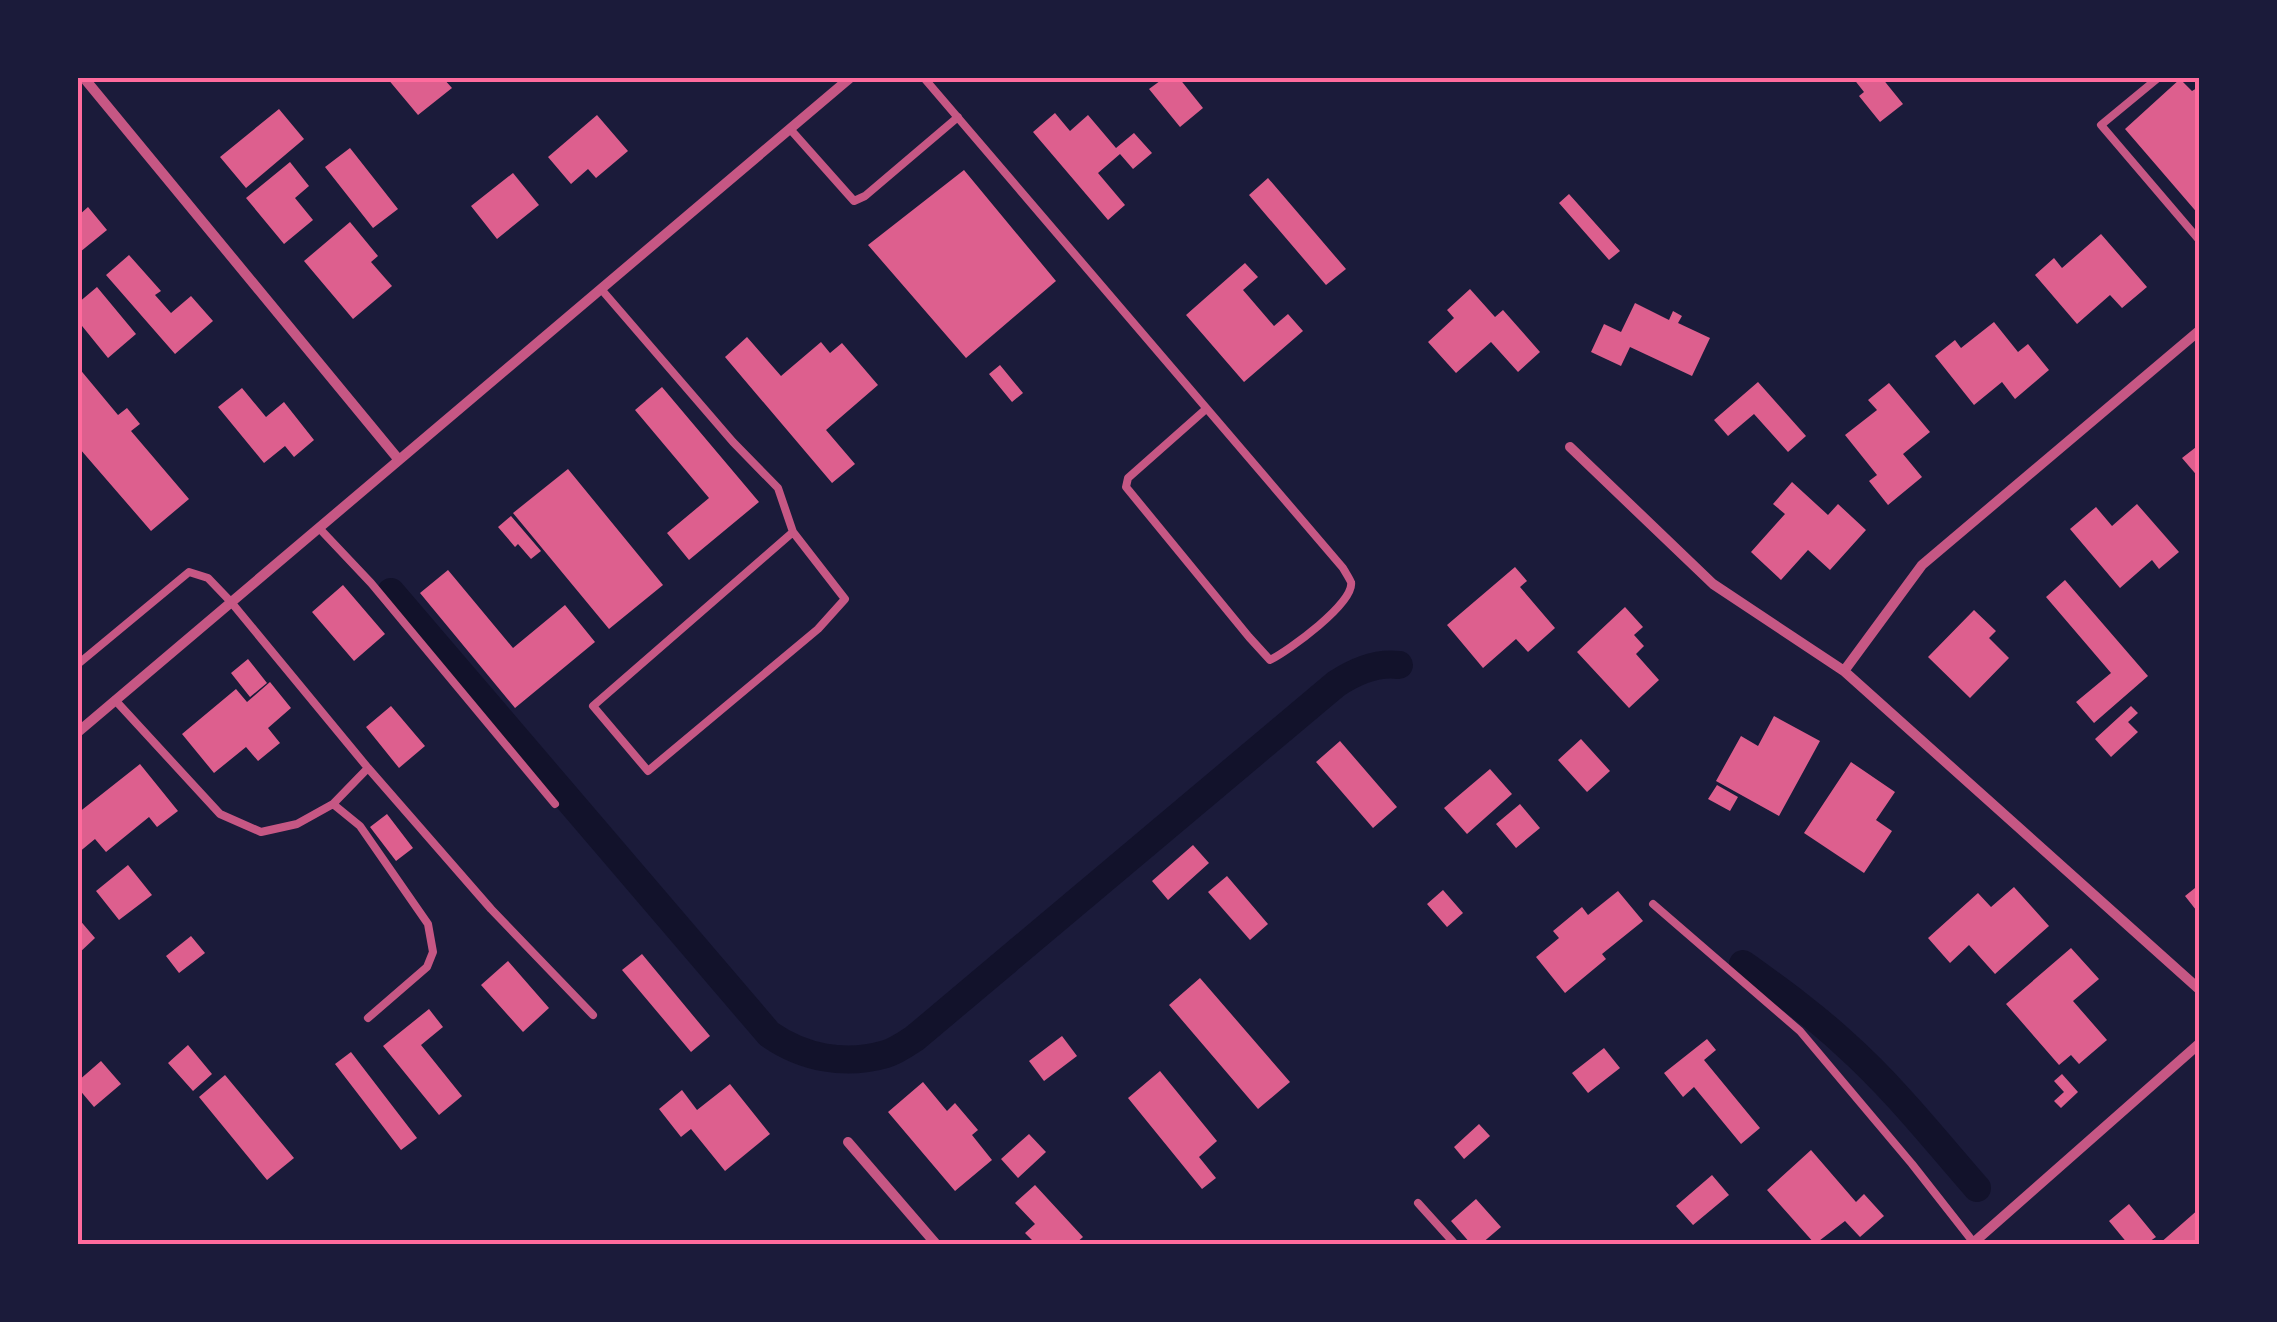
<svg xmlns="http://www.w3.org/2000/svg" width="2277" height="1322" viewBox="0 0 2277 1322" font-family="Mulish,sans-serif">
<rect width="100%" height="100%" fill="#1b1b3a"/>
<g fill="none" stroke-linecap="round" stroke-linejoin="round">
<!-- canal -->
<path stroke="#12122b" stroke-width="28" d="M391,592L769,1034C803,1058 845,1066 886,1054C896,1051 906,1044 915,1038L1336,684C1354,672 1376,662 1399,665
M1743,964C1779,990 1814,1015 1846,1045C1894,1088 1935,1140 1977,1188"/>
</g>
<!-- building -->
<path fill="#dd5f8e" d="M387,78H443L452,88L418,115Z
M1164,78H1179L1203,108L1180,127L1149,89Z
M1853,78H1882L1903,104L1880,122L1859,96L1864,92Z
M2180,79L2192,91L2197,88L2200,91V216L2125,129Z
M279,109L304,139L246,188L220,157Z
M1055,113L1070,131L1088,115L1116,148L1134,133L1152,153L1133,169L1120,154L1098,173L1125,205L1108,220L1033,132Z
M597,115L628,151L596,178L588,169L571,184L548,157Z
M350,148L398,209L373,228L325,167Z
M290,162L309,186L295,198L313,220L284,244L246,198Z
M964,170L1056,281L966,358L868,245Z
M513,173L539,205L497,239L471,206Z
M1268,178L1346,269L1326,285L1249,195Z
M1569,194L1620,251L1609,260L1559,203Z
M88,207L107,230L80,252L78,249V216Z
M350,222L378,256L371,262L392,286L353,319L304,261Z
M2101,234L2147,287L2122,308L2110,295L2077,324L2035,275L2054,258L2062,268Z
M129,255L161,291L155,295L171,313L191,296L213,321L175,354L106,275Z
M1245,263L1258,277L1243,290L1274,326L1288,314L1303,331L1244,382L1186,315Z
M97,287L136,334L108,358L78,321V303Z
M1470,289L1495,317L1503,310L1540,352L1518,372L1491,342L1456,373L1428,342L1454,318L1447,310Z
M1635,303L1669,320L1673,311L1682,316L1678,323L1710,338L1692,376L1630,347L1621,366L1591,352L1604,324L1621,332Z
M1994,322L2018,352L2028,344L2049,370L2015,399L2002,382L1974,405L1935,356L1955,340L1961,348Z
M747,337L781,376L821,342L830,353L842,343L878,385L826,430L855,464L832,483L725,357Z
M1000,365L1023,393L1012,402L989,374Z
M78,367L118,415L127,408L140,424L131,431L189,499L151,531L80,449L78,452Z
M1758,382L1806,436L1788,452L1754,414L1728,436L1714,420Z
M1889,383L1930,432L1903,454L1922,477L1888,505L1869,481L1877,475L1845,435L1877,410L1868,400Z
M662,387L759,502L689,560L667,533L709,498L635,410Z
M242,388L266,417L284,402L314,440L294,457L285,446L264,463L218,407Z
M2200,444V479L2182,458Z
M568,469L663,585L609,629L513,513Z
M1792,482L1828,515L1838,504L1866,530L1830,570L1808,550L1781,580L1751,552L1785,514L1773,504Z
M2137,504L2179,552L2159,569L2152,560L2120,588L2070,529L2096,507L2112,526Z
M511,516L541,551L531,559L518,544L515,547L498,527Z
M1515,567L1527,581L1520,587L1555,628L1528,652L1516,639L1483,668L1447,625Z
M448,570L513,648L565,605L595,642L515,708L420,593Z
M2065,580L2148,676L2094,723L2076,702L2111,673L2046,597Z
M343,585L385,634L354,661L312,612Z
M1625,607L1643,627L1634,635L1644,646L1636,654L1659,680L1629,708L1577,652Z
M1974,610L1996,631L1989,638L2009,658L1970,698L1928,657Z
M248,659L267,683L250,697L231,673Z
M270,682L291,708L268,728L280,743L258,761L246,747L214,773L182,734L236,689L247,702Z
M391,706L425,746L399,768L366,727Z
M2131,706L2138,713L2128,722L2138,732L2111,757L2095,739Z
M1774,716L1820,741L1779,816L1716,781L1741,736L1758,746Z
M1581,739L1610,771L1587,792L1558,760Z
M1340,741L1397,807L1373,828L1316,762Z
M1851,762L1895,792L1876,820L1892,831L1864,873L1804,833Z
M140,764L178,811L157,827L149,817L106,852L95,839L78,853V813Z
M1490,769L1512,794L1467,834L1444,808Z
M1717,785L1738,797L1730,811L1708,799Z
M1520,804L1540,828L1516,848L1496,824Z
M387,814L413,848L396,861L370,827Z
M1193,845L1209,863L1168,900L1152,881Z
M128,865L152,895L119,920L96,891Z
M1227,876L1268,924L1250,940L1208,892Z
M2200,884V915L2185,896Z
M2014,887L2049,926L1995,974L1969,945L1950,963L1928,938L1978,893L1991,907Z
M1443,890L1463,913L1447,927L1427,904Z
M1618,891L1643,921L1602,954L1606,959L1565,993L1536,957L1559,938L1553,931L1582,907L1588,915Z
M78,918L95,938L78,954Z
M191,936L205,953L179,973L166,956Z
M2071,948L2099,979L2073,1001L2107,1040L2079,1064L2071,1055L2059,1065L2006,1004Z
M642,954L710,1036L691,1052L622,970Z
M508,961L549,1008L523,1032L481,985Z
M1200,978L1290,1082L1258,1109L1169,1005Z
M429,1009L443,1027L421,1045L462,1096L439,1115L383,1046Z
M1062,1036L1077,1056L1044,1081L1029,1061Z
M1707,1039L1716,1050L1704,1060L1760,1128L1741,1144L1694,1087L1683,1097L1664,1073Z
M188,1045L212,1074L193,1091L168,1063Z
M1604,1048L1620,1068L1588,1093L1572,1073Z
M351,1052L417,1138L401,1150L335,1064Z
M101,1061L121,1084L94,1107L78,1088V1081Z
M1160,1071L1217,1141L1199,1157L1216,1178L1202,1189L1128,1098Z
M2062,1074L2078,1092L2061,1108L2054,1101L2064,1092L2054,1081Z
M225,1075L294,1158L267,1180L199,1097Z
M923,1082L947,1111L955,1103L978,1130L972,1135L992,1160L955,1191L888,1112Z
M730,1084L770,1134L725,1171L691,1129L681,1137L659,1109L682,1090L697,1110Z
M1479,1124L1490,1136L1464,1159L1454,1147Z
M1029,1134L1046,1152L1018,1178L1001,1159Z
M1811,1150L1856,1202L1864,1194L1884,1216L1860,1237L1845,1221L1815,1244L1767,1190Z
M1712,1175L1729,1195L1693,1225L1676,1206Z
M1035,1185L1083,1237L1075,1244H1036L1025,1233L1035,1224L1015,1203Z
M1476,1199L1501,1227L1481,1244H1471L1451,1221Z
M2129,1204L2156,1237L2146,1244H2128L2109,1221Z
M2200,1208V1244H2159Z"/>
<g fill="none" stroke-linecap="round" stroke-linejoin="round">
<!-- service -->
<path stroke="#c65784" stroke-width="8" d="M924,78L1343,568C1344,570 1351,581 1351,582C1355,603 1288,651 1270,660L1249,637L1126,487L1128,478L1206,409
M2158,78L2101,125L2200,241
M790,129L854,201L865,196L958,117
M601,289L733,442L778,488L793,532L593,706L648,771L818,629L845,599L793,532
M319,528L371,583L555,804
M78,664L189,572L208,578L231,602L368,768L491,909L593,1015
M115,700L220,814L261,832L297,824L333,804L368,768
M333,804L360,826L428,924L433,952L427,967L368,1018
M1653,904L1800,1031L1912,1164L1974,1243
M1418,1203L1455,1244"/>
<!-- minor -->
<path stroke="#c65784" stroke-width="10" d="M84,78L399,460
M1570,447L1713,584L1844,671L2200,990
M1844,671L1922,565L2200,330
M78,732L850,78
M848,1142L936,1244
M1972,1244L2200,1043"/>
</g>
<!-- border -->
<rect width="2277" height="1322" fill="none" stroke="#1b1b3a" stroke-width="160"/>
<rect x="80" y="80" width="2117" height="1162" fill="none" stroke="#ff6b9d" stroke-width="4"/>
</svg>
